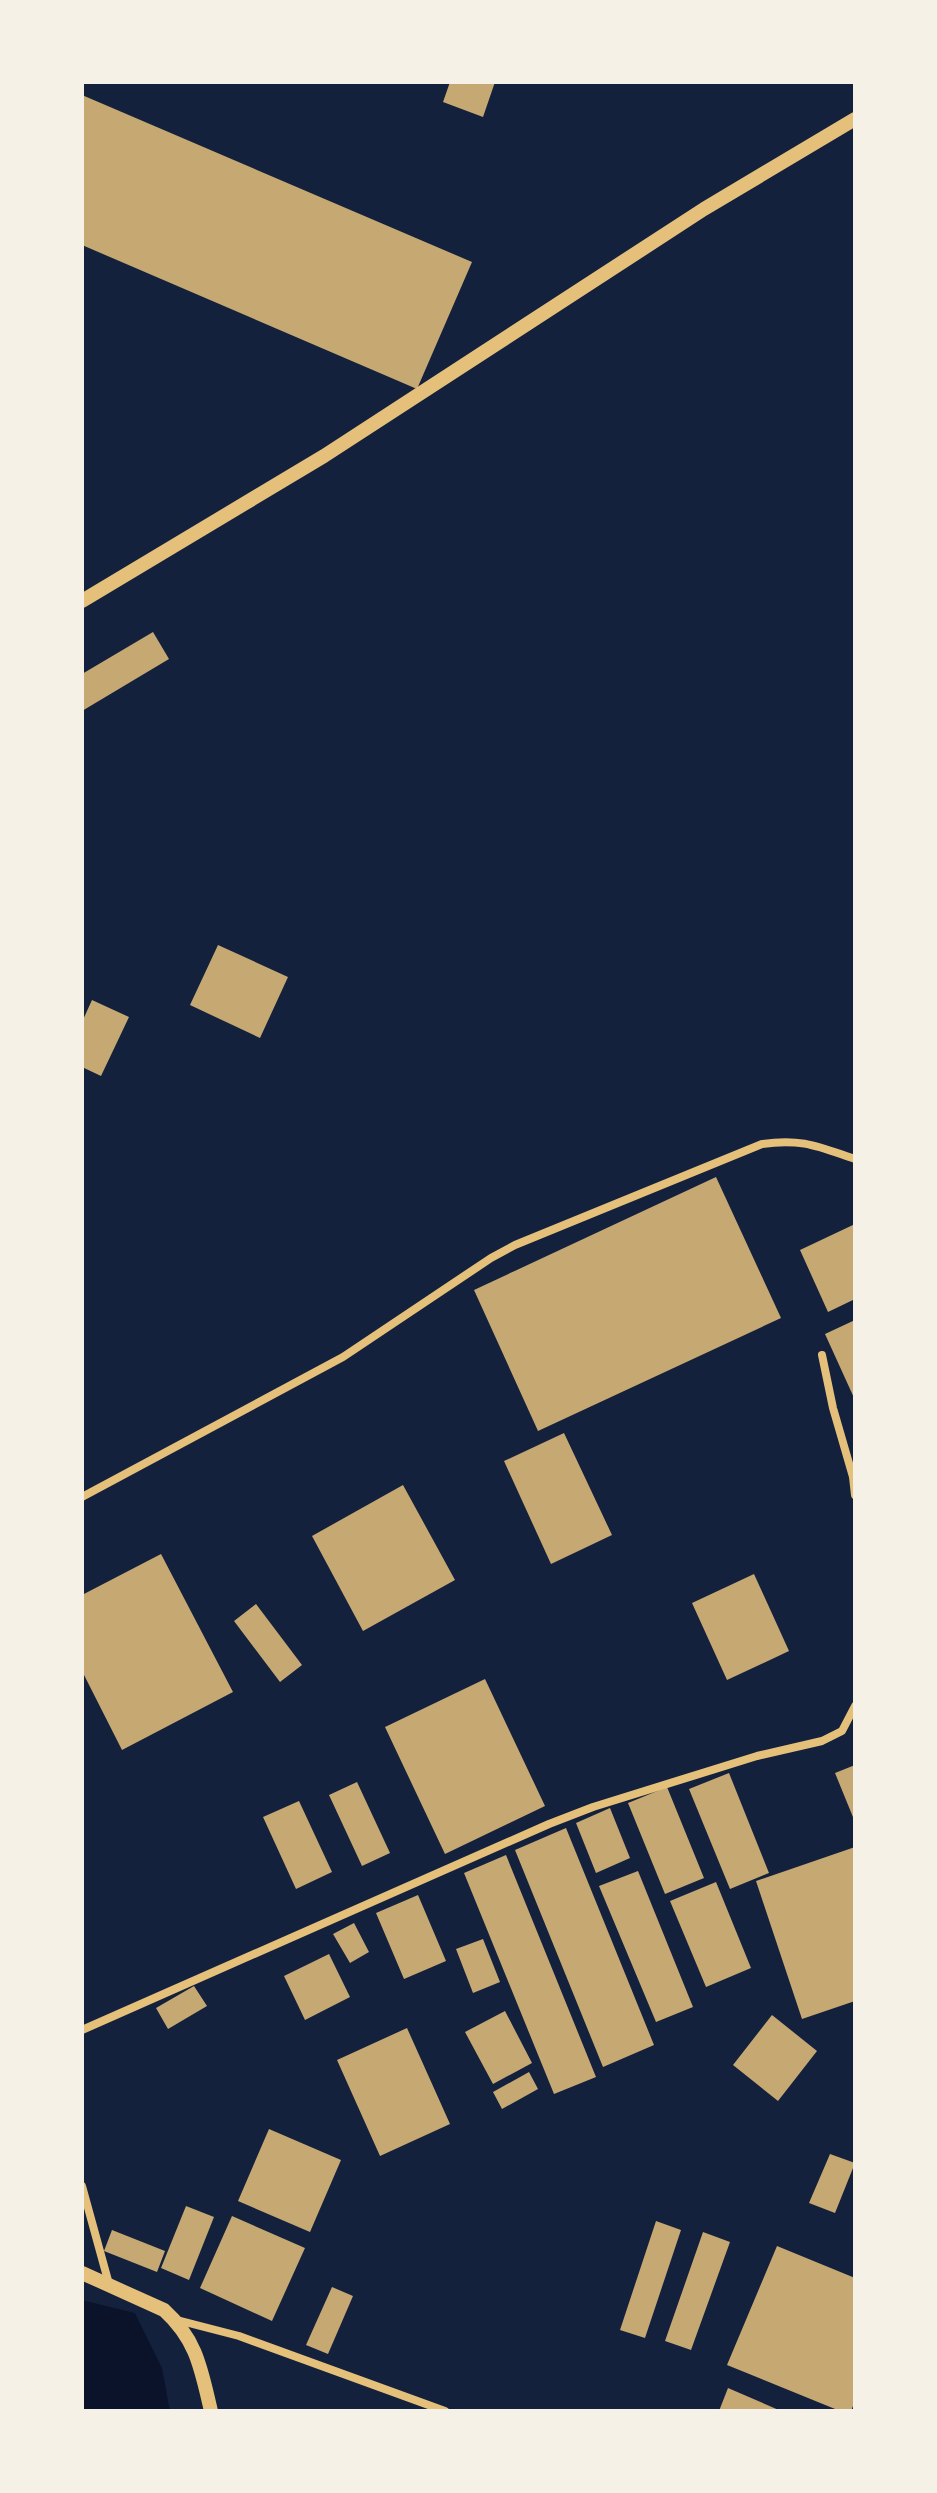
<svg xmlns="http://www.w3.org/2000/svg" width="937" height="2493" viewBox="0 0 937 2493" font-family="'Zilla Slab',serif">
<rect width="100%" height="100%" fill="#14213d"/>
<!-- water -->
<path fill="#0b132b" d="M82,2300L135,2313L162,2368L170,2411H82Z"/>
<!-- building -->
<path fill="#c6a872" d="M450,82H495L483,117L443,102Z
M82,95L472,262L417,389L82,245Z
M153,632L169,659L82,711V674Z
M218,945L288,977L260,1038L190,1005Z
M92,1000L129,1017L101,1076L82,1067V1022Z
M716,1177L781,1318L538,1431L474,1290Z
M855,1224V1299L828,1312L800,1250Z
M855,1320V1400L825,1334Z
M564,1433L612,1535L551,1564L504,1461Z
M403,1485L455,1580L363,1631L312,1536Z
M161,1554L233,1692L122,1750L82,1671V1595Z
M754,1574L789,1651L727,1680L692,1603Z
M256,1604L302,1665L280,1682L234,1621Z
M485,1679L545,1806L445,1854L385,1727Z
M855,1765V1822L835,1773Z
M729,1773L769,1873L730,1889L689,1789Z
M357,1782L390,1853L362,1866L329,1795Z
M667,1787L704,1878L665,1894L628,1803Z
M299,1801L332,1872L296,1889L263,1817Z
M610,1808L630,1858L596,1873L576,1823Z
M566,1828L654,2045L603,2067L515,1850Z
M855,1847V2001L802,2019L756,1881Z
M506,1855L596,2077L554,2094L464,1873Z
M638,1871L693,2007L656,2022L599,1886Z
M716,1882L751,1968L706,1987L670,1901Z
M418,1895L446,1961L404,1979L376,1913Z
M354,1923L369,1952L350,1963L333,1934Z
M483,1939L500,1982L473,1993L456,1949Z
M329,1954L350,1997L305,2020L284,1976Z
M194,1986L207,2006L168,2029L156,2008Z
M505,2011L532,2063L493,2084L465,2032Z
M772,2015L817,2051L778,2101L733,2065Z
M407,2028L450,2124L380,2156L337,2060Z
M529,2072L538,2089L502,2109L493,2092Z
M269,2129L341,2160L310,2232L238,2201Z
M830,2154L855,2163L835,2213L809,2203Z
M186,2206L214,2217L189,2280L161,2268Z
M232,2216L305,2248L272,2321L200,2288Z
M656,2221L681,2230L645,2338L620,2330Z
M112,2230L165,2251L157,2272L104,2251Z
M703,2232L730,2242L691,2350L665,2341Z
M777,2246L855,2278V2401L851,2411H840L727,2365Z
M332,2287L353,2296L328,2354L306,2345Z
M728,2388L781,2411H719Z"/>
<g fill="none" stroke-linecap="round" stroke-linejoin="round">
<!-- minor -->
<path stroke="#e5c07b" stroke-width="8" d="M822,1355L833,1408L853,1477L855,1495
M82,1497L343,1357L491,1258L515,1245L762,1144C802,1138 819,1147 855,1159
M82,2030L549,1824L593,1807L757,1756L822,1741L842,1731L855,1706
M82,2186L109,2284
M177,2320L239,2336L445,2411"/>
<!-- tertiary -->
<path stroke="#e5c07b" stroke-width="14" d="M82,601L324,456L704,209L855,119
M82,2273L164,2310C197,2340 201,2369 211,2411"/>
</g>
<!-- border -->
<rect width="937" height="2493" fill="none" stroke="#f6f1e7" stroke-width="168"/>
</svg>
